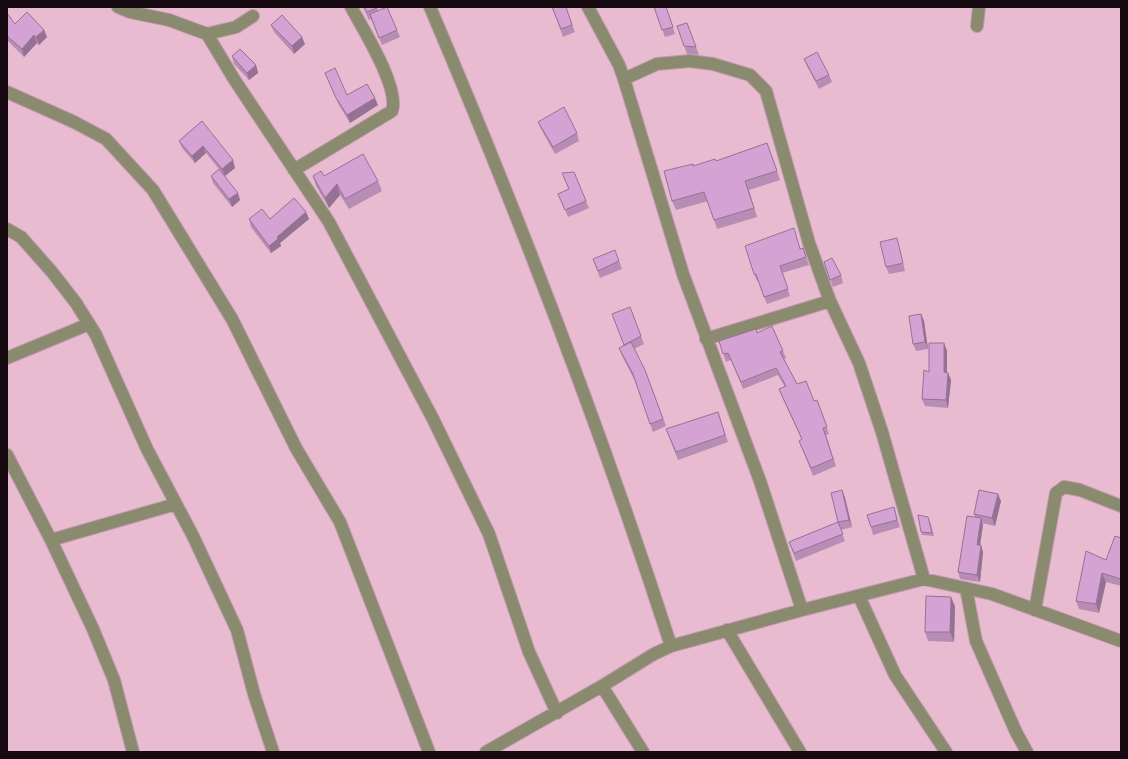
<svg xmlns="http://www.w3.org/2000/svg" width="1128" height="759" viewBox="0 0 1128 759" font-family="'PT Sans Narrow',sans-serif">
<rect width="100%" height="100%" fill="#e8bbd1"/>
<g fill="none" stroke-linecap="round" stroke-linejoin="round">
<!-- minor casing -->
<g stroke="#c29bae" stroke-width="14">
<path id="minor" d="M118,7L130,12L169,20L207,34L234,79L329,222L433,419L489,534L529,652L557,713
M430,7C519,216 601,429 671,646
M588,7L619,65L624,79L683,274L760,481L802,610
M977,26L979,7
M207,34L236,27L253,16
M624,79L657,64L690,61L713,64L750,75L766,91L809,243L830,301L859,363L882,432L924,579
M7,92L74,122L106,139L153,190L232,319L296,448L340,522L429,752
M294,170L392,111C400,88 363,29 351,7
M7,229L21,237L52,272L76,303L96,335L147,449L193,536L237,630L254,694L273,752
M706,339L830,301
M7,358L89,324
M7,455L51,540L93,629L114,680L133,752
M51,540L176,504
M966,588L976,641L1016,732L1027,752
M859,596L895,675L946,752
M1035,610L1056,493L1064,487L1080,490L1121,506
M727,630L800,752
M602,686L643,752
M486,752L602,686L654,654L671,646L802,610L924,579L992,594L1121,641"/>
</g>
<!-- minor -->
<use href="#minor" stroke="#8a8a6f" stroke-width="12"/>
</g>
<!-- wall -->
<path fill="#b78cb5" d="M363,7H377L378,11L397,30L400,37L382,45L371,19L369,20Z
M552,7H566L575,32L563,37Z
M654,7H666L675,34L665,37Z
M7,13L15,24L44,30L47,37L39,45L37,43L24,57L7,40Z
M687,23L699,55L687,54L677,26Z
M271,25L305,44L294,54L274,32Z
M232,56L256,65L258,73L249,80L234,64Z
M804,59L829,75L832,82L819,89L807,66Z
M325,73L347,95L378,105L350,123L339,105Z
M202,121L235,168L225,176L240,200L232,207L213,183L211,176L219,169L206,153L195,163L182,148L179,141Z
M538,122L577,133L579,141L555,154L541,129Z
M767,143L780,180L749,190L757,217L717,229L708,201L676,210L672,201L694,166L716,161Z
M562,173L586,201L589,208L568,217L558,194L569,189Z
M313,176H324L378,181L382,191L349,209L340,195L329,208L316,186Z
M306,212L309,219L280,243L281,246L271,253L251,227L249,219H270Z
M899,245L905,271L889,274L886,267Z
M803,248L809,265L782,273L790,296L767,304L758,281H757L754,274Z
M593,259L619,261L622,269L600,278Z
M824,262L841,275L843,283L833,287Z
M630,307L644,344L634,349L645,370L666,426L653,432L635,381L622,356L619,348L624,345Z
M921,314L924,321L928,349L916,351L913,344Z
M756,329L757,333L783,351L786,358L784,359L797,384L814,401L817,400L829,434L826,435L836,466L813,476L799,441L802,440L782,397L779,389L785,387L778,375L743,389L731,360L726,362L719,341Z
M944,343L947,351V373H948L951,380L948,408L925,406L922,399L929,372Z
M718,412L728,442L678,460L669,437Z
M842,490L845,498L852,527L841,530L845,541L796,561L789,542L838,522Z
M1001,501L995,526L982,523L983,525L980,545L983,552L980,582L960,579L958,572L975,517L974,514Z
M894,507L900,527L873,535L871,527Z
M930,521L934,536L922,535L921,532Z
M1121,538V586L1106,582L1099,613L1079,609L1076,601L1106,560Z
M955,606L954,642L928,641L925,632Z"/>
<!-- shaded-wall -->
<path fill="#957294" d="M44,30L47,37L39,45L36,37Z
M34,35L37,43L24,57L22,49Z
M302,37L305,44L294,54L292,46Z
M256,65L258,73L249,80L247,73Z
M375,98L378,105L350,123L347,115Z
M203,146L206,153L195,163L192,156Z
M233,160L235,168L225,176L222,169Z
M337,184L340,195L329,208L325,198Z
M238,193L240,200L232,207L229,199Z
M306,212L309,219L280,243L281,246L271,253L269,246L277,237Z
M921,314L924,321L928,349L925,342Z
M944,343L947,351V380L944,372Z
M948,373L951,380L948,408L946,400Z
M842,490L845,498L852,527L849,520Z
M998,494L1001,501L995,526L992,518Z
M981,518L983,525L979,552L977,545Z
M981,545L983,552L980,582L977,575Z
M1102,573L1106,582L1099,613L1096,604Z
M951,597L955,606L954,642L950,632Z"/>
<!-- building -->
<path fill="#d5a3d3" stroke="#957294" d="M364,7H377V8L367,12Z
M387,7L397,30L379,38L370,14Z
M552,7H566L572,25L561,29Z
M654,7H666L673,27L662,30Z
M27,12L44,30L36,37L34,35L22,49L7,36V13L15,24Z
M282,15L302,37L292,46L271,25Z
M687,23L696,47L684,46L677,26Z
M240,49L256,65L247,73L232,56Z
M817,52L829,75L816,81L804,59Z
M335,68L347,95L367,84L375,98L347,115L336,98L325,73Z
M564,107L577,133L553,147L538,122Z
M202,121L233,160L222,169L203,146L192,156L179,141Z
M767,143L777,171L745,181L754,208L714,220L704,192L672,201L664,171L693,164V166L715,159L716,161Z
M363,154L378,181L345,199L337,184L325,198L313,176L321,171L324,176Z
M219,169L238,193L229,199L211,176Z
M574,172L586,201L565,210L558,194L569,189L562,173Z
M294,198L306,212L277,237L278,239L269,246L249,219L262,209L270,219Z
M794,228L800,249L803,248L806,257L780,266L788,289L764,297L756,274H754L745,246Z
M897,238L903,263L886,267L880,242Z
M615,250L619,261L598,271L593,259Z
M832,258L841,275L830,280L824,262Z
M630,307L641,336L624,345L612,314Z
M921,314L925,342L913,344L909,316Z
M772,326L783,351L780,352L797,384L806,381L814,401L817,400L827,427L823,428L833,459L811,468L799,441L802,439L779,389L786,386L776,368L741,382L728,353L723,354L719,341L756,329L757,333Z
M631,342L645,370L663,419L650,424L633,374L619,348Z
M929,343H944V372L948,373L946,400L922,399L924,370L929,372Z
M718,412L725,435L676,452L666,429Z
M842,490L849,520L838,522L831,493Z
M979,490L998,494L992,518L974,514Z
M894,507L897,520L871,527L867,515Z
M918,515L928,517L932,533L921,532Z
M967,516L981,518L977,545H981L977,575L958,572Z
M838,522L843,534L794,553L789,542Z
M1115,536L1121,538V579L1102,573L1096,604L1076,601L1086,551L1106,560Z
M926,596L951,597L950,632H925Z"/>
<!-- border -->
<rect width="1128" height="759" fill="none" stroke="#170910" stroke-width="16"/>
</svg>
